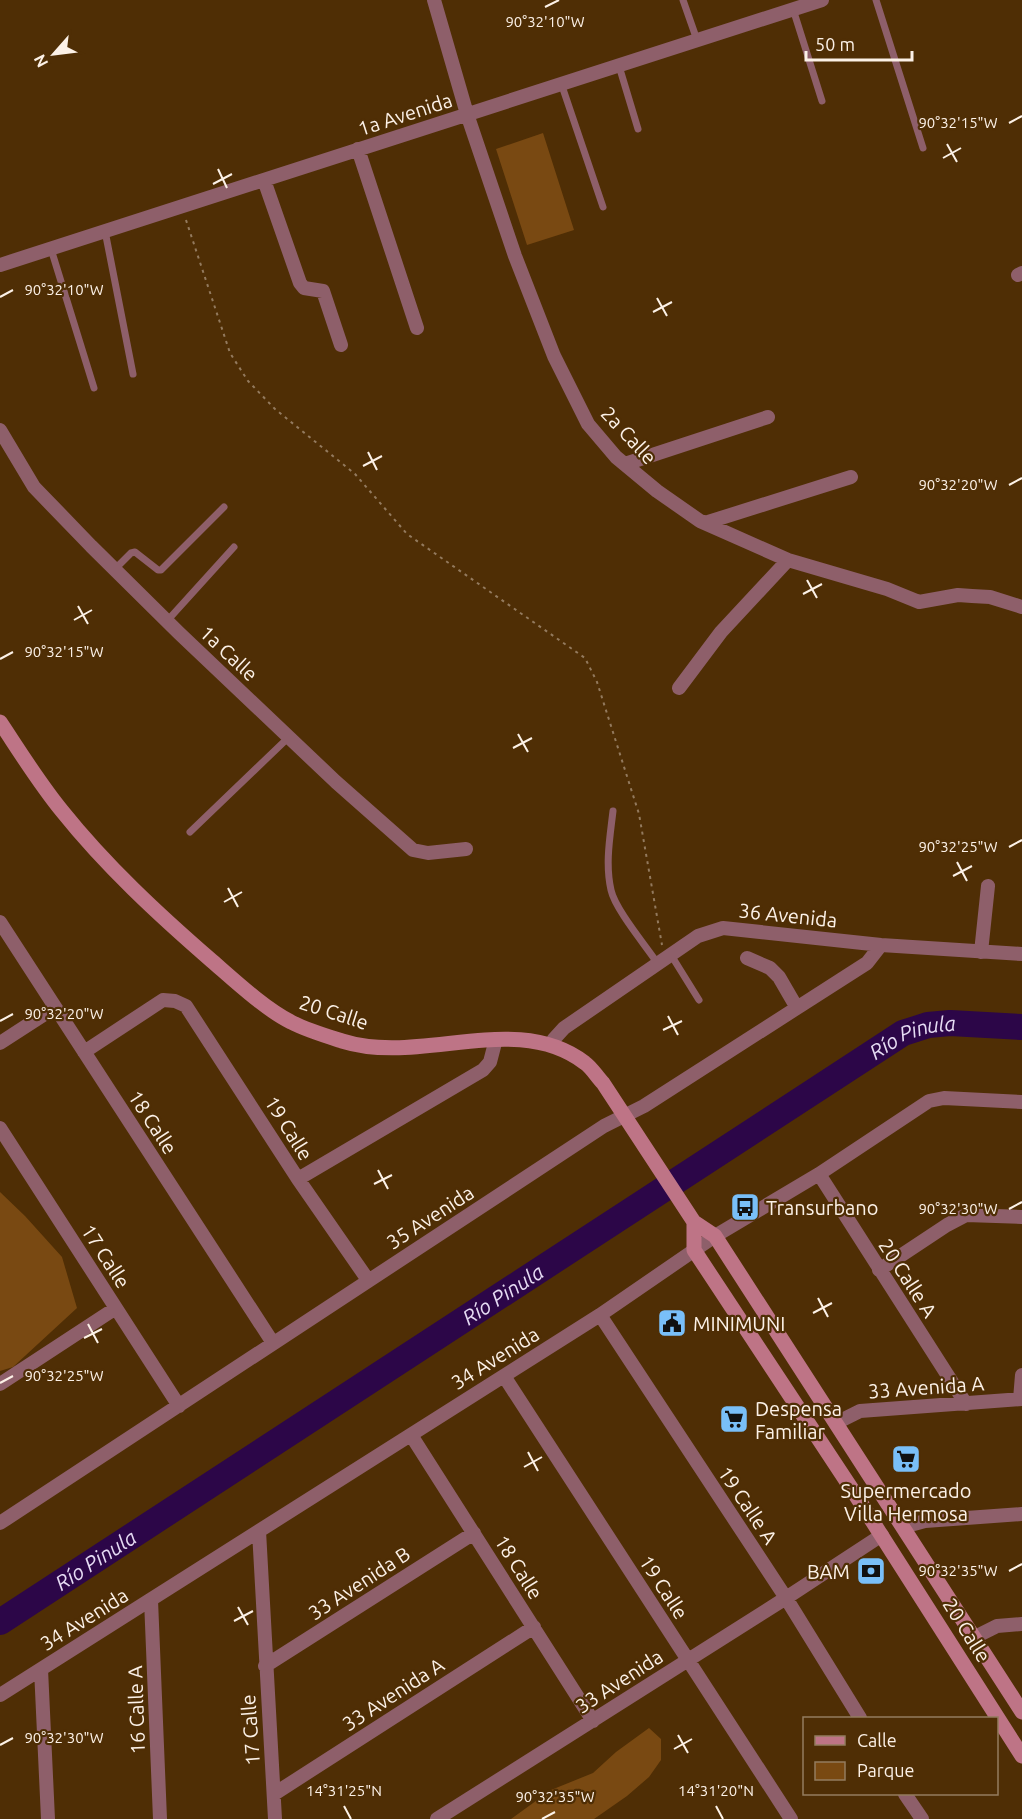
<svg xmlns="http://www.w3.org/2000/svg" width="1022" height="1819" viewBox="0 0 1022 1819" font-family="Ubuntu,sans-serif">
<rect width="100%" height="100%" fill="#4f2e05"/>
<!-- green -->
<path fill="#794912" d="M543,133L574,230L527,245L496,149Z
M0,1192L25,1216L62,1257L77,1308L13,1367L0,1371Z
M649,1728L661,1739V1760L649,1777L627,1796L594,1819H511L551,1790L593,1773L616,1752Z"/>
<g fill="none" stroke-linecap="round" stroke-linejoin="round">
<!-- river -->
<path stroke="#2c0648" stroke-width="26" id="s1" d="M0,1622L903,1033L928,1025L950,1023L1022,1027"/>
<!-- path -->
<path stroke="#937a5e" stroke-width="2" stroke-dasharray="3 4.5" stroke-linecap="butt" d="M186,220L230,353L248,381L275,409L355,474L407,534L585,658L597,682L639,814L662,945"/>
<!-- service -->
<path stroke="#8e5f6a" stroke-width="7" d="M683,0L697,40
M876,0L923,148
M793,9L822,101
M619,66L638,129
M561,83L603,207
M105,231L133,374
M51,249L94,388
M115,569L131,553L135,552L158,570H161L224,507
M167,621L234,547
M613,811C610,837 605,864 611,890C615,909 646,946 658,964
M190,832L289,737
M671,955L699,1000"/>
<!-- minor -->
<path stroke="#8e5f6a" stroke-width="14" d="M434,0L467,114L515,256L554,356L588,424L616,457L657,491L700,521L788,560L887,589L919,602L958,595L972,596L990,597L1022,607
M358,149L417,328
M264,180L300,283L304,288L323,291L341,345
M0,265L822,0
M1018,275L1022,273
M0,430L34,487L91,546L179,633L336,782L413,850L428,853L466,849
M625,464L768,417
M705,523L851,477
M679,688L721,632L788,560
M0,922L273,1343
M981,952L988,886
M747,958L770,968L779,977L797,1008
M0,1043L54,1008
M551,1045L554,1039L564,1028L698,936L723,928L881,945L1022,954
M84,1052L163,1000L175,1001L186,1006L298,1179L368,1280
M0,1128L179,1406
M819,1174L966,1404
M298,1179L483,1070L490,1062L496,1039
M879,1270L947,1225L966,1215L1022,1217
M600,1315L786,1598L860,1718
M504,1376L791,1819
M0,1384L116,1308
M1020,1399L1022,1375
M836,1423L860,1411L1022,1399
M411,1435L593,1721
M0,1523L604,1126L644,1106L867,963L881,945
M903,1527L925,1521L1022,1514
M259,1531L275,1819
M151,1600L160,1819
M973,1638L997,1626L1022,1624
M265,1666L474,1533
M41,1669L48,1819
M0,1695L600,1315L715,1236L819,1174L929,1101L944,1098L1022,1102
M274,1794L534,1627
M905,1794L922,1819
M437,1819L786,1598L882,1535"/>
<!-- secondary -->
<path stroke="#be7486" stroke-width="15" d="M0,722C20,752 39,783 62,811C106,866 159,915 212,961C235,981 265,1009 291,1022C306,1030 326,1036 342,1041C421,1066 516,1010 585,1063C592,1068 597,1077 603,1083L694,1222L715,1236L1022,1712
M694,1222V1250L855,1494L1022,1756"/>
</g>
<!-- ticks -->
<path fill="none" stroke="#fcf1e7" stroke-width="2" d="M545,7L559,0M1009,123L1022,116M947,144L957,162M943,158L961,148M218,169L227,188M213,184L232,174M0,297L13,290M657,298L667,316M653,312L672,302M368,452L377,470M363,466L382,456M1009,485L1022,478M807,580L817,598M803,594L822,584M78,606L88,624M74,620L92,610M0,659L13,652M518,734L528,752M513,748L532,738M1009,847L1022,840M957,862L967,881M953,876L972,866M228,888L238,907M224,902L242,892M668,1016L678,1035M0,1021L13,1014M663,1030L682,1021M378,1170L388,1189M374,1184L392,1175M1009,1209L1022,1202M818,1298L828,1317M813,1313L832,1303M88,1324L98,1343M84,1338L102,1329M0,1383L13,1376M528,1452L538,1471M524,1467L542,1457M1009,1571L1022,1564M238,1607L248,1625M234,1621L253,1611M678,1735L688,1753M0,1745L13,1738M674,1749L692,1739M344,1806L351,1819M716,1806L723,1819M542,1819L555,1812"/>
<!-- icons -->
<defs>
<g id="bus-square" transform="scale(1.5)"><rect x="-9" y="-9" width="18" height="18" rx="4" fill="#79bff8" stroke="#4f2e05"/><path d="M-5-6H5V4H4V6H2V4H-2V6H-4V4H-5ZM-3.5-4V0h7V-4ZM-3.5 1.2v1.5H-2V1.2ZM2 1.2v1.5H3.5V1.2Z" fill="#111"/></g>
<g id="civic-square" transform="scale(1.5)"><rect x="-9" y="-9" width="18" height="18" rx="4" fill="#79bff8" stroke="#4f2e05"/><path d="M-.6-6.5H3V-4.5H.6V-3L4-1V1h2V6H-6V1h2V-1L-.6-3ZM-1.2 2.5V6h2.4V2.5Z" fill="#111"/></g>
<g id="supermarket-square" transform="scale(1.5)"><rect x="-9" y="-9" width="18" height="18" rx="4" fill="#79bff8" stroke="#4f2e05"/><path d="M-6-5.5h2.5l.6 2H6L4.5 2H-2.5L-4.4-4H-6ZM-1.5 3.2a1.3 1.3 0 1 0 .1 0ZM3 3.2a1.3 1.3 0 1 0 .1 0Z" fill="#111"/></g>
<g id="bank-square" transform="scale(1.5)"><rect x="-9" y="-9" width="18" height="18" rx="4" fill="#79bff8" stroke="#4f2e05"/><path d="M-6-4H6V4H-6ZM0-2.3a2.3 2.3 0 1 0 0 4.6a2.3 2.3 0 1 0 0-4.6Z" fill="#111"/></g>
</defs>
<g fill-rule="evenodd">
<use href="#bus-square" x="745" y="1207"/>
<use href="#civic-square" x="672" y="1323"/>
<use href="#supermarket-square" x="734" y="1419"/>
<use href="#supermarket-square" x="906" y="1459"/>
<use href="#bank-square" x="871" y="1571"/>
</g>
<g text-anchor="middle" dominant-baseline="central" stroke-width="4.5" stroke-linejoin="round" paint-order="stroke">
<!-- street labels -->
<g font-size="20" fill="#fcf1e7" stroke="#4f2e05">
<text transform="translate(405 114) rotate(-18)">1a Avenida</text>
<text transform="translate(629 435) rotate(47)">2a Calle</text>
<text transform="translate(229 653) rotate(43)">1a Calle</text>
<text transform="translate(788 915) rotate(6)">36 Avenida</text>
<text transform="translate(334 1012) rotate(18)">20 Calle</text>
<text transform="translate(153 1122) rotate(57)">18 Calle</text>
<text transform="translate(289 1128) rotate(58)">19 Calle</text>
<text transform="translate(430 1217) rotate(-33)">35 Avenida</text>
<text transform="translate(106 1256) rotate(57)">17 Calle</text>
<text transform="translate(908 1278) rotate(57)">20 Calle A</text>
<text transform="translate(495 1358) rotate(-32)">34 Avenida</text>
<text transform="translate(926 1387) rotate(-4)">33 Avenida A</text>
<text transform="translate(748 1505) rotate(56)">19 Calle A</text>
<text transform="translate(519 1567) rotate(58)">18 Calle</text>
<text transform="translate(359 1583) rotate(-33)">33 Avenida B</text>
<text transform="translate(664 1587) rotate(57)">19 Calle</text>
<text transform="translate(84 1619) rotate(-32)">34 Avenida</text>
<text transform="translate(967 1630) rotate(58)">20 Calle</text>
<text transform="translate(619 1681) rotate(-33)">33 Avenida</text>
<text transform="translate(393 1694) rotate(-33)">33 Avenida A</text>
<text transform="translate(136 1710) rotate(-92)">16 Calle A</text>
<text transform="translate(250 1730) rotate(-94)">17 Calle</text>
</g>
<!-- poi labels -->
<g font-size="20" fill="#fcf1e7" stroke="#4f2e05" text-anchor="start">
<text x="766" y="1207">Transurbano</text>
<text x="693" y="1323">MINIMUNI</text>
<text x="755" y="1408">Despensa<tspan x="755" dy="23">Familiar</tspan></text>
<text x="906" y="1490" text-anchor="middle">Supermercado<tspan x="906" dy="23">Villa Hermosa</tspan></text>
<text x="850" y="1571" text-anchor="end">BAM</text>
</g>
<!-- water labels -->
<g font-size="21" font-style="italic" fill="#e6dcf4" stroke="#4f2e05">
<text stroke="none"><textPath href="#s1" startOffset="1086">Río Pinula</textPath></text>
<text stroke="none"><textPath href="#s1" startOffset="600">Río Pinula</textPath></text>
<text stroke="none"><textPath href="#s1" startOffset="114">Río Pinula</textPath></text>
</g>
</g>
<g font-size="15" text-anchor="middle" fill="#fcf1e7" stroke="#4f2e05" stroke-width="4.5" stroke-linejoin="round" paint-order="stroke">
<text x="545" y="27">90°32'10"W</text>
<text x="958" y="128">90°32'15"W</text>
<text x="64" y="295">90°32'10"W</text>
<text x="958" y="490">90°32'20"W</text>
<text x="64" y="657">90°32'15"W</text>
<text x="958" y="852">90°32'25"W</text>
<text x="64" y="1019">90°32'20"W</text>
<text x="958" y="1214">90°32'30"W</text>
<text x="64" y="1381">90°32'25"W</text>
<text x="958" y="1576">90°32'35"W</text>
<text x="64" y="1743">90°32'30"W</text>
<text x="344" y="1796">14°31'25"N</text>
<text x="716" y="1796">14°31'20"N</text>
<text x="555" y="1802">90°32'35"W</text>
</g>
<!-- legend -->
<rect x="803" y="1717" width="195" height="78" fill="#4f2e05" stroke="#947c5f" stroke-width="1.5"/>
<rect x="815" y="1736" width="30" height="9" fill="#be7486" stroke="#947c5f" stroke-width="1.5"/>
<text x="857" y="1747" font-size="18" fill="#fcf1e7">Calle</text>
<rect x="815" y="1762" width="30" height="18" fill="#794912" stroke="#947c5f" stroke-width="1.5"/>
<text x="857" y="1777" font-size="18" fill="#fcf1e7">Parque</text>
<!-- north arrow -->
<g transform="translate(54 54) rotate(242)" stroke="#4f2e05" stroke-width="4.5" paint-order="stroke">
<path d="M0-4.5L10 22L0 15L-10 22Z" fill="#fcf1e7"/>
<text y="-9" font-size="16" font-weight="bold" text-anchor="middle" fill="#fcf1e7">N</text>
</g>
<!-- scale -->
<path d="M806 51v9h106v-9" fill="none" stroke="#fcf1e7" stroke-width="3"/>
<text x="815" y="51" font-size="18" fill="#fcf1e7" stroke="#4f2e05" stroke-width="4.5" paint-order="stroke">50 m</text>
</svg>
